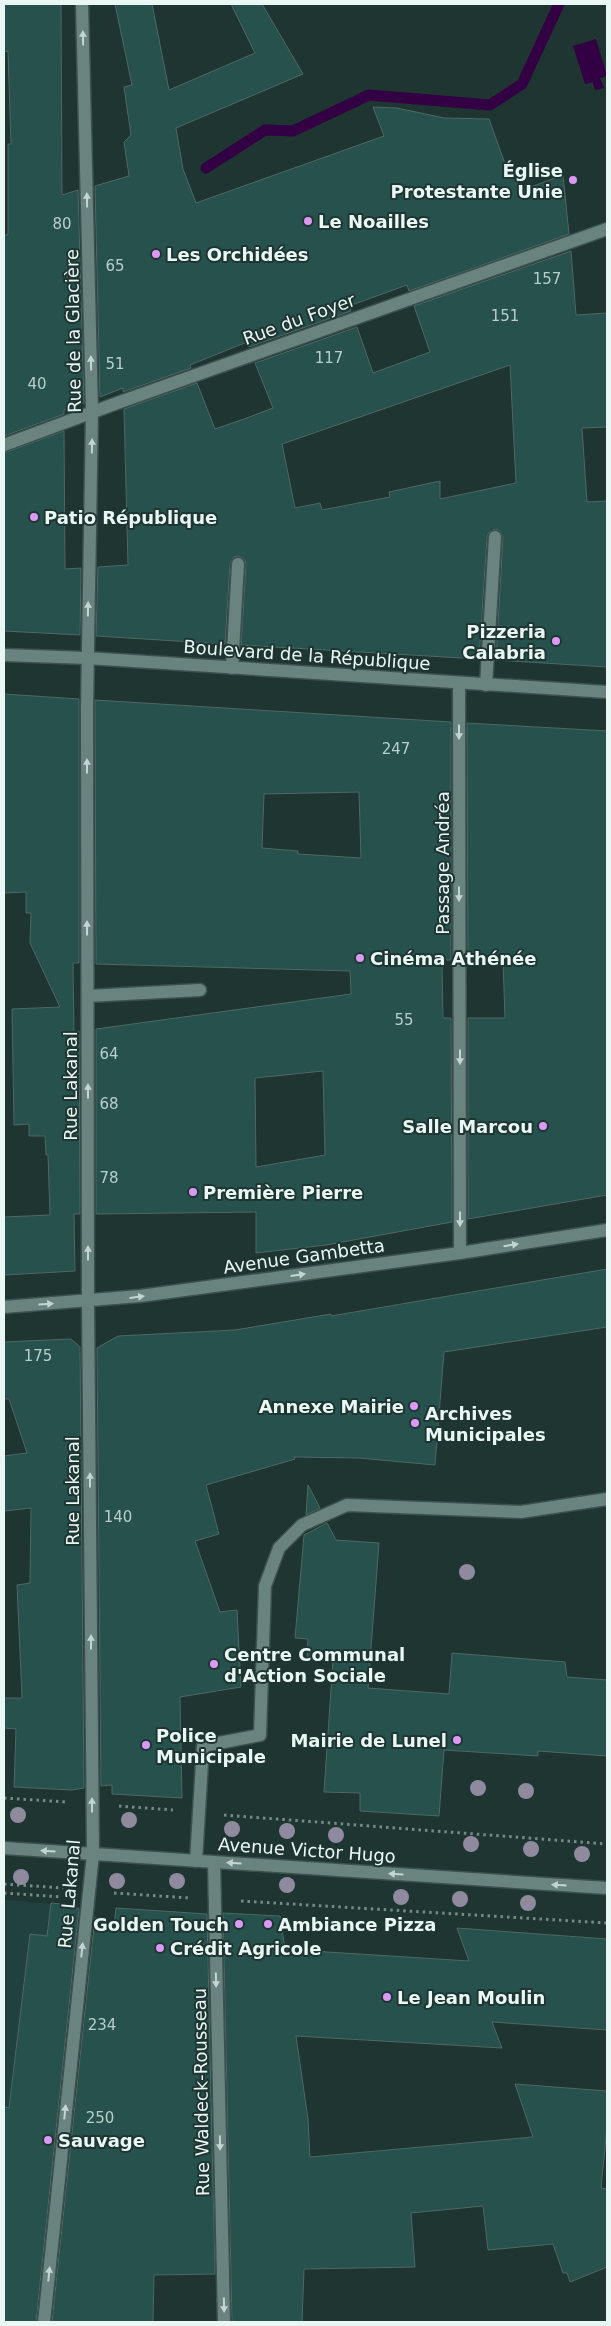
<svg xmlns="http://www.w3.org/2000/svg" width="611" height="2326" viewBox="0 0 611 2326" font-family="'DejaVu Sans',sans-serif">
<rect width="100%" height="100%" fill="#1e3532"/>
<!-- built -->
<path fill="#20413d" d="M4,1900L71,1905L75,1909L25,2322H4Z"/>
<!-- water -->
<path fill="#304" d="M596,39L607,76L600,78L604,88L595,90L593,82L585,84L573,46Z"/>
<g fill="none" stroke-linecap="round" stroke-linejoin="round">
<!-- stream -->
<path stroke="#304" stroke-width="11" d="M206,168L265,130L293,131L369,95L490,105L522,84L559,4"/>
</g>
<!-- building -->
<path fill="#26514c" stroke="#4f6865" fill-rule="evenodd" d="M4,4H61L62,195L78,190L84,403L64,410V414L4,436V236L8,234V144H11L8,51L4,52Z
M115,4H152L169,90L255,53L231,4H262L303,74L176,128L183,169L196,203L384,136L373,107L397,108L444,118L489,119L509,175L515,174L520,191L563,175L569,234L409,291L407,285L349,306L351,311L249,347L247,342L190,365L191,368L123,392V388L100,397L95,186L129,176L124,142L131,135L124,87L132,85Z
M571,251L576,315L607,313V427L582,428L587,502L607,501V667L496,660L503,537L500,531L495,529L489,532L487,537L479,659L241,645L246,564L245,560L239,556L234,557L230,564L225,644L96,636L98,567L128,565L124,409L197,383L215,429L244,419L273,408L255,363L357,327L373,373L430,352L414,306ZM510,365L516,483L440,499V481L389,492L390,497L322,510L320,503L295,508L282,444Z
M64,431L65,569L81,568L80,635L4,631V453Z
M4,694L79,699V963H73L74,1032L79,1031L80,1214H74L75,1271L4,1275V1217L50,1215L48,1155H46L45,1136H29V1124L14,1125L12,1009L60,1007L30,943L31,913H26V892L4,893Z
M95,700L451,722V960H442L443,1018H451L452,1222L326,1245L256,1253V1212L96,1214V1029L351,994L350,971L96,964ZM359,792L361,858L298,854V851L262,848L264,794ZM323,1071L325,1155L256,1167L255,1078Z
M467,723L607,731V1195L468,1219V1018H505L503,960H468Z
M607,1269V1327L444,1352L435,1465L359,1458L294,1457L295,1459L206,1485L219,1534L195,1541L220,1612L237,1610L241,1687L180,1697L182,1798L112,1794V1785L101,1786L97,1348L118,1336L235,1330L331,1314V1316Z
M71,1339L80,1347L84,1788L72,1790L14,1787L16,1729L4,1728V1698H22L17,1585L30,1583L31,1508L4,1511V1456L27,1453L9,1399H4V1342Z
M308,1485L320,1508L306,1515Z
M327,1523L336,1540L379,1543L368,1688L449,1694L452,1653L565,1662L567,1677L607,1680V1756L538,1751V1756L444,1750L439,1816L360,1811V1793L324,1792L333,1660H307L308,1639L295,1638L304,1535Z
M51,1903L71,1905L79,1909L36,2322H4V2107L9,2108L30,1934L47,1936Z
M116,1908L207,1914L215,2274L154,2275L153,2322H52L95,1917L114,1927Z
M223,1913L280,1916L285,1949L312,1951L469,1961L457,1928L607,1939V2030L492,2022L502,2048L296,2036L308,2119L310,2157L533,2137L515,2084L607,2091V2127L601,2188L607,2189V2267L570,2282L567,2273H563L553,2244L488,2250L483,2206L411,2213L415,2267L304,2269L302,2322H232Z"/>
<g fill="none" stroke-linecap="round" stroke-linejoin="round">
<!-- service casing -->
<g stroke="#3c514f" stroke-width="15">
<path id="service" d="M232,668L238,564
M486,685L495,537
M88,996L200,990
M196,1861L203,1746L260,1735L265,1586L279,1548L302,1525L347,1505L521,1512L580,1503"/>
</g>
<!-- minor casing -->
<g stroke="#3c514f" stroke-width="15">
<path id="minor" d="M4,445L120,402L607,229
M459,683L460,1253
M4,1307L140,1296L460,1253L607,1230
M580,1503L607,1499
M4,1848L607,1888
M214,1862L224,2322
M44,2322L93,1854L88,1302L87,708L92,411L82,4"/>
</g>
<!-- secondary casing -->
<g stroke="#3c514f" stroke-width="15">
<path id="secondary" d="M4,655L87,658L607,692"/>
</g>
<!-- path -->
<path stroke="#768a87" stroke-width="3" stroke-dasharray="2.5 4" stroke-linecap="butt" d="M4,1798L66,1802
M119,1806L173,1810
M224,1815L607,1844
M4,1884L63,1888
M4,1893L62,1897
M114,1893L190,1898
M241,1901L607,1923"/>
<!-- service -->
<use href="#service" stroke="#69837f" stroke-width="12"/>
<!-- minor -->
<use href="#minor" stroke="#69837f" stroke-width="12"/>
<!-- secondary -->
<use href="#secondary" stroke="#69837f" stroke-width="12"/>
</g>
<!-- trees -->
<g fill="#8f8a9e">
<circle cx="467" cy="1572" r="8"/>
<circle cx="478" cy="1788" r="8"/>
<circle cx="526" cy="1791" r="8"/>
<circle cx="18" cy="1815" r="8"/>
<circle cx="129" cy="1820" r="8"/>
<circle cx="232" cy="1829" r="8"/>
<circle cx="287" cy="1831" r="8"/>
<circle cx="336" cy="1835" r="8"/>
<circle cx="471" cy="1844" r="8"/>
<circle cx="531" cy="1849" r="8"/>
<circle cx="582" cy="1854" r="8"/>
<circle cx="21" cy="1877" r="8"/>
<circle cx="117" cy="1881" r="8"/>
<circle cx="177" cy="1881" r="8"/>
<circle cx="287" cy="1885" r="8"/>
<circle cx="401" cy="1897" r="8"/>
<circle cx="460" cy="1899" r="8"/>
<circle cx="528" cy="1903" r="8"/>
</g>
<!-- one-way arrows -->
<defs><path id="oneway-solid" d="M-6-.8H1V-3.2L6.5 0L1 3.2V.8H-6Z" transform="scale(1.25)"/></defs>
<g fill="#c3d5d2">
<use href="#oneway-solid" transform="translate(83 38) rotate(-91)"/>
<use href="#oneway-solid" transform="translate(87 200) rotate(-91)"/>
<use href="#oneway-solid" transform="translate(91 363) rotate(-91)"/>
<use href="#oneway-solid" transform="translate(92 446) rotate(-89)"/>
<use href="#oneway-solid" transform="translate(88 609) rotate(-89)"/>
<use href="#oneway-solid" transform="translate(459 732) rotate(90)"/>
<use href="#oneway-solid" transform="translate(87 766) rotate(-90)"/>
<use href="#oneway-solid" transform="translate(459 894) rotate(90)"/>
<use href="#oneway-solid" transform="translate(87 928) rotate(-90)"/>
<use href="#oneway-solid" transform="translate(460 1057) rotate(90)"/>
<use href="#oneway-solid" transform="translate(88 1091) rotate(-90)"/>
<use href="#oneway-solid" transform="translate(460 1219) rotate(90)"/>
<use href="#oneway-solid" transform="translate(511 1245) rotate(-9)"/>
<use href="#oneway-solid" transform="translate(88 1253) rotate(-90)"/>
<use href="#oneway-solid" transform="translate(298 1275) rotate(-8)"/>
<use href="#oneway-solid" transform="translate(137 1297) rotate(-7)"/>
<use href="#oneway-solid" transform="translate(46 1304) rotate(-3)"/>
<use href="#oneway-solid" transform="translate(90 1480) rotate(-90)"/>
<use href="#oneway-solid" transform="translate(91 1642) rotate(-90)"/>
<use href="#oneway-solid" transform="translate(92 1805) rotate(-90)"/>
<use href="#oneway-solid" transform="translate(48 1851) rotate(-176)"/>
<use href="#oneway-solid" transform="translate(234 1863) rotate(-176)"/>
<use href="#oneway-solid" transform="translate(396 1874) rotate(-176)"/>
<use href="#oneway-solid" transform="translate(559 1885) rotate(-176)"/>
<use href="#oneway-solid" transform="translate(82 1950) rotate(-84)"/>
<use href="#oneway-solid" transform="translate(216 1980) rotate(89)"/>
<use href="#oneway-solid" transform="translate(65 2112) rotate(-84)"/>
<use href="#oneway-solid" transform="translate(220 2143) rotate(89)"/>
<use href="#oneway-solid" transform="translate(49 2274) rotate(-84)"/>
<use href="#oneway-solid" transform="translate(224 2305) rotate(89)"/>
</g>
<!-- markers -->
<g fill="#db99f6" stroke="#1e3532" stroke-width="2">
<circle cx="573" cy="180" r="5"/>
<circle cx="308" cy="221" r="5"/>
<circle cx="156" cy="254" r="5"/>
<circle cx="34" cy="517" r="5"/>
<circle cx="556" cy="641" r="5"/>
<circle cx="360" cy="958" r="5"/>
<circle cx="543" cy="1126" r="5"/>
<circle cx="193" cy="1192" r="5"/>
<circle cx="414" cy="1406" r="5"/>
<circle cx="415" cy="1423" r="5"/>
<circle cx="214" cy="1664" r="5"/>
<circle cx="457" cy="1740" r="5"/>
<circle cx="146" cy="1745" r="5"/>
<circle cx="239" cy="1924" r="5"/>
<circle cx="268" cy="1924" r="5"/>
<circle cx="160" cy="1948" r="5"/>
<circle cx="387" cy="1997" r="5"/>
<circle cx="48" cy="2140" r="5"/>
</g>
<g text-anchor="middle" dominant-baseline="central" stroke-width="4" stroke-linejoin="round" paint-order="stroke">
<!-- number labels -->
<g font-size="15" fill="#b9cecb">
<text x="62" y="224">80</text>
<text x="115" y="266">65</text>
<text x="547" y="279">157</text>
<text x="505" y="316">151</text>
<text x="329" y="358">117</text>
<text x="115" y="364">51</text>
<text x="37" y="384">40</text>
<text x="396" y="749">247</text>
<text x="404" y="1020">55</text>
<text x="109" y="1054">64</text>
<text x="109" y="1104">68</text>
<text x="109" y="1178">78</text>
<text x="38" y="1356">175</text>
<text x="118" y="1517">140</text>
<text x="102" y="2025">234</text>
<text x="100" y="2118">250</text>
</g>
<!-- poi labels -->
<g font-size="18" font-weight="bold" fill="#eaf8f5" stroke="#1e3532" text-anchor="start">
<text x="563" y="170" text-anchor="end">Église<tspan x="563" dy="21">Protestante Unie</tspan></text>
<text x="318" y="221">Le Noailles</text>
<text x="166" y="254">Les Orchidées</text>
<text x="44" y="517">Patio République</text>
<text x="546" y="631" text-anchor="end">Pizzeria<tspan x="546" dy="21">Calabria</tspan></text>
<text x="370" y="958">Cinéma Athénée</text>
<text x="533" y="1126" text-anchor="end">Salle Marcou</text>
<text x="203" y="1192">Première Pierre</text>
<text x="404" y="1406" text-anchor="end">Annexe Mairie</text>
<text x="425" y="1413">Archives<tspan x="425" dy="21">Municipales</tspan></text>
<text x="224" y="1654">Centre Communal<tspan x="224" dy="21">d'Action Sociale</tspan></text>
<text x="156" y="1735">Police<tspan x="156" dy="21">Municipale</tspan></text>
<text x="447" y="1740" text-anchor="end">Mairie de Lunel</text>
<text x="229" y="1924" text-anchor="end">Golden Touch</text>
<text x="278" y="1924">Ambiance Pizza</text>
<text x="170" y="1948">Crédit Agricole</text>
<text x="397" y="1997">Le Jean Moulin</text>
<text x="58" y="2140">Sauvage</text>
</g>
<!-- street labels -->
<g font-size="18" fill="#eaf8f5" stroke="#1e3532">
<text transform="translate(299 319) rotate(-20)">Rue du Foyer</text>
<text transform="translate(73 331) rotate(-91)">Rue de la Glacière</text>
<text transform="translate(307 655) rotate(4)">Boulevard de la République</text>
<text transform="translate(442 863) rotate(-90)">Passage Andréa</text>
<text transform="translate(70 1086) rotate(-90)">Rue Lakanal</text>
<text transform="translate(304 1256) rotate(-8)">Avenue Gambetta</text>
<text transform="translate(72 1491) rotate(-90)">Rue Lakanal</text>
<text transform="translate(307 1850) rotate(4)">Avenue Victor Hugo</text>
<text transform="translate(69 1894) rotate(-85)">Rue Lakanal</text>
<text transform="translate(201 2092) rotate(-91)">Rue Waldeck-Rousseau</text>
</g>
</g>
<!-- border -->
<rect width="611" height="2326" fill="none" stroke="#eaf8f5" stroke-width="10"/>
</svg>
